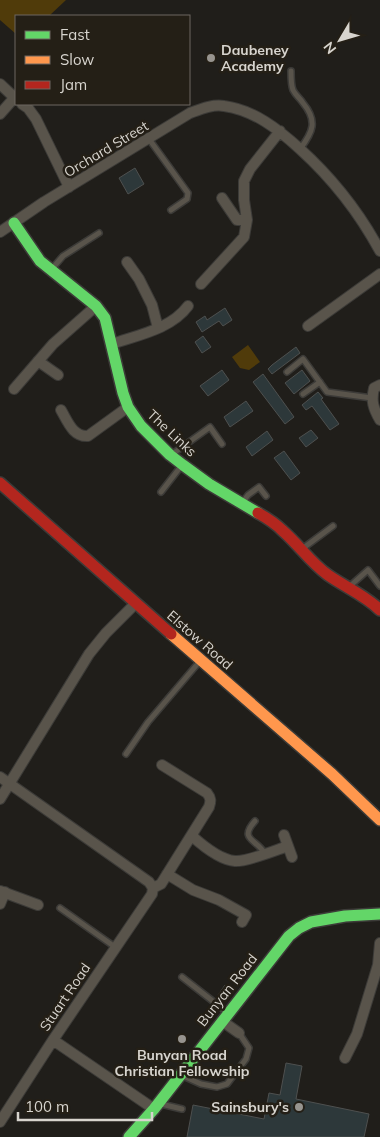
<svg xmlns="http://www.w3.org/2000/svg" width="380" height="1137" viewBox="0 0 380 1137" font-family="Mulish,sans-serif">
<rect width="100%" height="100%" fill="#201e1a"/>
<!-- green -->
<path fill="#503b0a" d="M0,0H66L49,16H16V34L0,20Z
M248,345L260,362L249,370L240,368L232,357Z"/>
<!-- building -->
<path fill="#2d383a" stroke="#4e504f" d="M135,168L144,184L128,194L119,178Z
M225,308L232,320L223,326L219,321L202,332L196,322L205,316L207,320Z
M203,336L211,347L202,353L195,342Z
M296,347L300,353L272,374L268,369L272,365Z
M222,370L229,380L208,396L200,386Z
M302,370L310,381L294,394L285,383Z
M263,374L294,417L285,424L253,382Z
M318,392L323,398L321,399L339,424L330,430L312,406L306,410L302,405Z
M246,401L253,411L230,427L224,417Z
M311,430L318,438L306,447L299,438Z
M267,431L273,440L252,456L246,447Z
M284,451L300,473L291,480L274,458Z
M225,985L231,990L224,1000L218,995Z
M286,1063L302,1066L296,1099L369,1114L364,1137H187L193,1105L264,1119L269,1093L280,1095Z"/>
<g fill="none" stroke-linecap="round" stroke-linejoin="round">
<!-- lane casing -->
<g stroke="#3c3b38" stroke-width="8">
<path id="lane" d="M291,71C291,77 291,85 293,90C296,96 300,98 303,103C318,121 313,132 300,149
M149,139L188,193L187,199L171,210
M51,270L63,256L99,233
M287,372L303,359L327,392L372,398
M303,394L320,382
M171,455L210,427L222,444
M161,492L182,465
M243,502L248,495L259,487L266,496
M302,549L333,526
M350,586L368,570L380,586
M126,754L148,722L200,661
M255,821C238,840 257,839 265,854
M60,908L115,947
M182,977L228,1013
M181,1075L201,1084L217,1087L227,1084L246,1059L249,1048L239,1033
M161,1104L182,1109"/>
</g>
<!-- street casing -->
<g stroke="#3c3b38" stroke-width="12">
<path id="street" d="M0,84L16,99
M22,104L28,108L36,119L69,187
M0,114L15,97
M222,198L237,220H247
M0,232L44,202L190,113C201,109 213,104 224,106C254,110 278,129 300,149C332,178 359,212 380,251
M127,262L139,279L152,305L158,328
M201,284L244,237L247,220L244,200V181L250,169L280,131
M308,326L380,274
M112,344C138,335 171,329 188,306
M38,361L58,375
M380,385L374,388C371,401 373,408 380,420
M14,389L53,344L96,306
M61,410C68,422 73,437 88,436L128,407
M0,777L149,882L153,888
M0,799L89,654L106,633L136,603
M284,835L292,857
M192,836C202,845 221,860 235,861C247,862 276,850 288,846
M167,874L193,890L219,900L246,915L242,922
M153,888L161,884L209,807C211,801 211,798 207,793L162,765
M0,891L38,905
M0,904L5,892
M222,1021L239,1033
M53,1040L154,1109
M345,1058L357,1034L378,965L380,943
M0,1122L53,1040L152,894L153,888"/>
</g>
<!-- fast casing -->
<g stroke="#3c3b38" stroke-width="14">
<path id="fast" d="M14,223L40,261L96,306L105,318L123,393L128,407L141,426L170,455L183,465L209,484L258,513
M129,1137L154,1109L289,936L299,928L311,922L345,916L380,914"/>
</g>
<!-- slow casing -->
<g stroke="#3c3b38" stroke-width="14">
<path id="slow" d="M171,634L332,774L380,820"/>
</g>
<!-- jam casing -->
<g stroke="#3c3b38" stroke-width="14">
<path id="jam" d="M0,483L171,634
M258,513C267,518 276,524 283,531C299,545 311,563 328,575C345,587 365,595 380,610"/>
</g>
<!-- lane -->
<use href="#lane" stroke="#59544b" stroke-width="5"/>
<!-- street -->
<use href="#street" stroke="#59544b" stroke-width="10"/>
<!-- fast -->
<use href="#fast" stroke="#63d668" stroke-width="11"/>
<!-- slow -->
<use href="#slow" stroke="#ff974d" stroke-width="11"/>
<!-- jam -->
<use href="#jam" stroke="#b3261e" stroke-width="11"/>
</g>
<!-- markers -->
<g fill="#97948f" stroke="#241f16" stroke-width="2">
<circle cx="211" cy="58" r="5"/>
<circle cx="182" cy="1039" r="5"/>
<circle cx="299" cy="1107" r="5"/>
</g>
<g text-anchor="middle" dominant-baseline="central" stroke-width="5" stroke-linejoin="round" paint-order="stroke">
<!-- poi labels -->
<g font-size="14" font-weight="bold" fill="#d7d4ce" stroke="#241f16" text-anchor="start">
<text x="221" y="50">Daubeney<tspan x="221" dy="16">Academy</tspan></text>
<text x="182" y="1055" text-anchor="middle">Bunyan Road<tspan x="182" dy="16">Christian Fellowship</tspan></text>
<text x="289" y="1107" text-anchor="end">Sainsbury's</text>
</g>
<!-- street labels -->
<g font-size="14" fill="#d7d4ce" stroke="#241f16">
<text transform="translate(106 149) rotate(-31)">Orchard Street</text>
<text transform="translate(172 433) rotate(43)">The Links</text>
<text transform="translate(200 640) rotate(41)">Elstow Road</text>
<text transform="translate(227 990) rotate(-52)">Bunyan Road</text>
<text transform="translate(65 997) rotate(-56)">Stuart Road</text>
</g>
</g>
<!-- legend -->
<rect x="15" y="15" width="175" height="90" fill="#241f16" stroke="#6c6760"/>
<rect x="25" y="31" width="25" height="8" fill="#63d668" stroke="#6c6760"/>
<text x="60" y="40" font-size="15" fill="#d7d4ce">Fast</text>
<rect x="25" y="56" width="25" height="8" fill="#ff974d" stroke="#6c6760"/>
<text x="60" y="65" font-size="15" fill="#d7d4ce">Slow</text>
<rect x="25" y="81" width="25" height="8" fill="#b3261e" stroke="#6c6760"/>
<text x="60" y="90" font-size="15" fill="#d7d4ce">Jam</text>
<!-- north arrow -->
<g transform="translate(340 40) rotate(232)" stroke="#241f16" stroke-width="4" paint-order="stroke">
<path d="M0-4L9 19L0 12L-9 19Z" fill="#d7d4ce"/>
<text y="-8" font-size="14" font-weight="bold" text-anchor="middle" fill="#d7d4ce">N</text>
</g>
<!-- scale -->
<path d="M18 1112v8h134v-8" fill="none" stroke="#d7d4ce" stroke-width="2.5"/>
<text x="25" y="1112" font-size="15" fill="#d7d4ce" stroke="#241f16" stroke-width="4" paint-order="stroke">100 m</text>
</svg>
